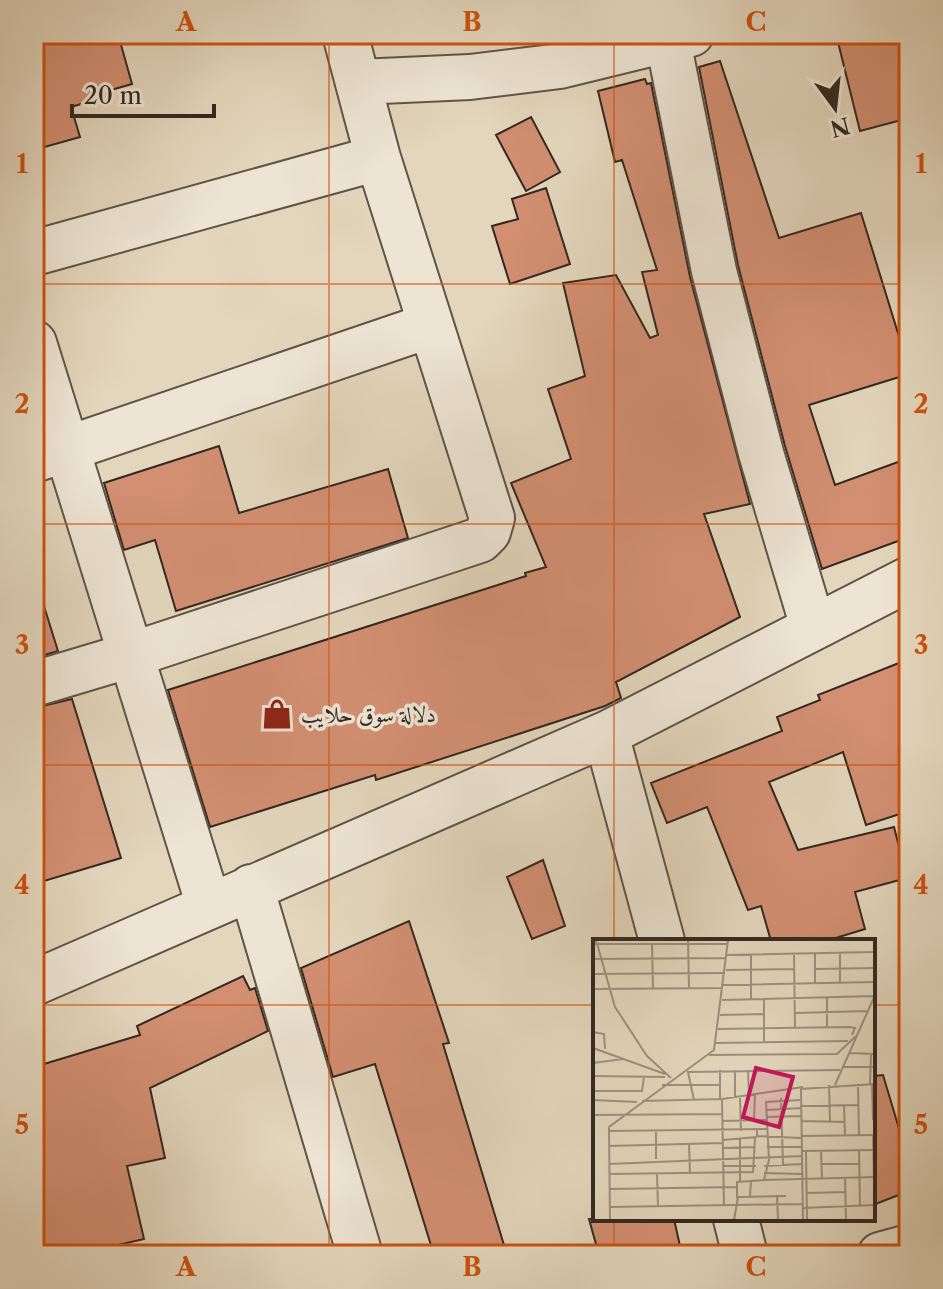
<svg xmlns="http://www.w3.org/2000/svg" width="943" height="1289" viewBox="0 0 943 1289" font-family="'Libre Caslon Text',Amiri,serif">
<rect width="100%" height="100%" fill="#e3d6bc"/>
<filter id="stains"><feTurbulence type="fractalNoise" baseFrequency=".0025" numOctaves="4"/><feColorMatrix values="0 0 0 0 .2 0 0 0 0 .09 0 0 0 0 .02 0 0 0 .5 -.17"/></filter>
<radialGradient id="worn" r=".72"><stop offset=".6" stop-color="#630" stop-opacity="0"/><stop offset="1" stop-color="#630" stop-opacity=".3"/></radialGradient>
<!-- building -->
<path fill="#d28f72" stroke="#342820" stroke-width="2" d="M34,34H118L132,84L104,92L105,97L71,107L80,137L34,150Z
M836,34H909V118L860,131Z
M720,61L779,238L861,213L909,369V374L809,405L835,485L909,458V537L822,569L785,446L738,265L699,67Z
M645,79L647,84L651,83L690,277L750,504L704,514L740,617L616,682L621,698L605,706L376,780L375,775L210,827L168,690L526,576L525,573L546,567L511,483L571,459L548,389L585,376L563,283L616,275L650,338L658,335L642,272L657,270L622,160L615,162L598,91Z
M531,117L560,172L526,191L496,135Z
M546,188L570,264L510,284L492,226L518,219L512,199Z
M219,446L239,513L388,469L408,538L176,611L155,540L124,550L104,483Z
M43,603L58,651L34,658V605Z
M909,659V811L866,825L843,752L769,782L798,850L894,827L907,878L855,892L865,929L826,941H771L761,906L748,910L707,807L667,823L651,783L782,731L777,717L820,700L818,695Z
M72,699L121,858L34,884V708Z
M543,860L565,926L532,939L507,877Z
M409,921L449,1043L443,1044L507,1255H434L375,1064L333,1077L301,968Z
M243,976L250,990L255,988L268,1031L150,1088L165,1158L127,1166L144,1239L75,1255H34V1067L140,1035L137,1026Z
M883,1075L909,1162V1191L873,1205V1076Z
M589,1219H674L682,1255H599Z"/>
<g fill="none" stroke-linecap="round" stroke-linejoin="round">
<!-- minor casing -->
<g stroke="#605447" stroke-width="48">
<path id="minor" d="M668,41L714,271L761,453L813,627
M359,82L470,77L560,66L691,34
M34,253L378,158
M34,343L209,906
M34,460L431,325
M34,684L131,655L480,540L488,532L492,518L378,158L345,34
M606,734L662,941
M251,887L360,1255
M34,983L606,734L909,579
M736,1219L745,1255
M880,1255L909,1247"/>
</g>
<!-- minor -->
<use href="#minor" stroke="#ede4d3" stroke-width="44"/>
</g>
<!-- grid -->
<path fill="none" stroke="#cd520f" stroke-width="2" stroke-opacity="0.55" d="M329,34V1255M614,34V941M34,284H909M34,524H909M34,765H909M34,1005H595M873,1005H909M614,1219V1255"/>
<!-- icons -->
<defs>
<g id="shop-bare" transform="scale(2.4)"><path d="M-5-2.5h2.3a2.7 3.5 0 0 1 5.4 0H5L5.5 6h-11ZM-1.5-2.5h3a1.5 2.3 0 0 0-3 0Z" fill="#8f2418" stroke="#ede4d3" stroke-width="2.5" paint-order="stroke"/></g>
</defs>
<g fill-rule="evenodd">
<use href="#shop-bare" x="277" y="714"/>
</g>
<g text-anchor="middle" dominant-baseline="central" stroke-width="7" stroke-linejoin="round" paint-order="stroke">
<!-- poi labels -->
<g font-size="22" fill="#342820" stroke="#ede4d3" text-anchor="start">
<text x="301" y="714">دلالة سوق حلايب</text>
</g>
</g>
<!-- overview -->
<g transform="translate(593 939)">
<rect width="282" height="282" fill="#e3d6bc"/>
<path fill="none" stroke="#9d907e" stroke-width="2" d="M3,1L22,68L54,117L78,139M95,1L96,50M0,5H135M59,6L60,50M247,14V43M201,15L202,89M222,15V44M134,16L282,13M158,16V60M0,20L133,19M222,30L282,29M133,31L202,30M0,35L132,34M130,46L282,43M0,50L130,49M234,59V88M171,60V104M129,61L281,57M202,74L275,72M127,76L170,75M125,90L257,88L262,89L259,96M0,93L11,95L12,110M122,104L255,102M0,109L72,135M256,114L282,115M116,116L244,115L263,97M0,124L30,120M249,128H282M127,131V161M142,131V159M155,131L156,157M0,137L72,138M265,145L266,196M277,145L278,115M279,145L280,181M69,146H127M236,146L237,182M242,146L282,56M0,152H49L51,138M147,159L148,192M188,159L190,226M129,160L131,267M0,161L44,163M101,161L95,133L247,131M207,161L173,163L176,221L171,241L282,238M49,162L129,160L210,148M251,166L252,197M207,167L265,166M173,171L208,169M0,176L129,175M173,178L208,177M161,180L162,155M129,182L173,181M208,182L252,183M63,191V220M164,191V197L208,199M16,192L174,190M280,196L281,238M208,197L282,196M147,200V243M130,201L164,198M96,205L97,234M16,207L130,204M174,208H209M130,209L162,208M266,211L267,267M209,212L282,211M213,212L214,281M228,212L229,240M16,225L209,217M229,225H266M130,227H163M171,227L209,225M171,234L209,235M16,235L160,233L162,199M64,235L65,267M252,239L253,281M17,250L144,248M214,254L253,253M184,256L185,281M157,257L158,242L171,241M144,259V243L158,242M16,268L210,265M210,269L282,266M17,281L16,188L121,111L135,1M141,281L145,258L193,257M210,281L208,150L282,145"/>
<path fill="#c2185b" fill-opacity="0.15" stroke="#c2185b" stroke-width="4" d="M163,129L200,138L186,188L150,178Z"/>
<rect width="282" height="282" fill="none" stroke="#342820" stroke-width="4"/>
</g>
<!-- margin -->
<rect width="943" height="1289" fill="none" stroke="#e3d6bc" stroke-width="88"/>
<!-- north arrow -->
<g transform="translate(835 108) rotate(165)" stroke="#ede4d3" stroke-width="6" paint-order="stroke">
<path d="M0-6L14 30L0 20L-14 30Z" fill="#342820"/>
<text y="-12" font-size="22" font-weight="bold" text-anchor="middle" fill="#342820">N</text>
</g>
<!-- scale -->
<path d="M72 104v12h142v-12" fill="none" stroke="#342820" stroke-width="4"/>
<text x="84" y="104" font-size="24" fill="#342820" stroke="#ede4d3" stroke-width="6" paint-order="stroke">20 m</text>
<rect x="44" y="44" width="855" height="1201" fill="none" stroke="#cd520f" stroke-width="3"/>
<g font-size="26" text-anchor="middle" font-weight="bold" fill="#cd520f">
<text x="186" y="31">A</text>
<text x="472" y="31">B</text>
<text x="756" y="31">C</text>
<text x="22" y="173">1</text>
<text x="921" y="173">1</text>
<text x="22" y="413">2</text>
<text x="921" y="413">2</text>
<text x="22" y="654">3</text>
<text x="921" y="654">3</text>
<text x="22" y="894">4</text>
<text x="921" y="894">4</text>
<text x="22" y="1134">5</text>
<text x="921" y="1134">5</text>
<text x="186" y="1276">A</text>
<text x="472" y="1276">B</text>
<text x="756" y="1276">C</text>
</g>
<rect width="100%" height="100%" filter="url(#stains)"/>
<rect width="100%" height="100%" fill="url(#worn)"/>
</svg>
